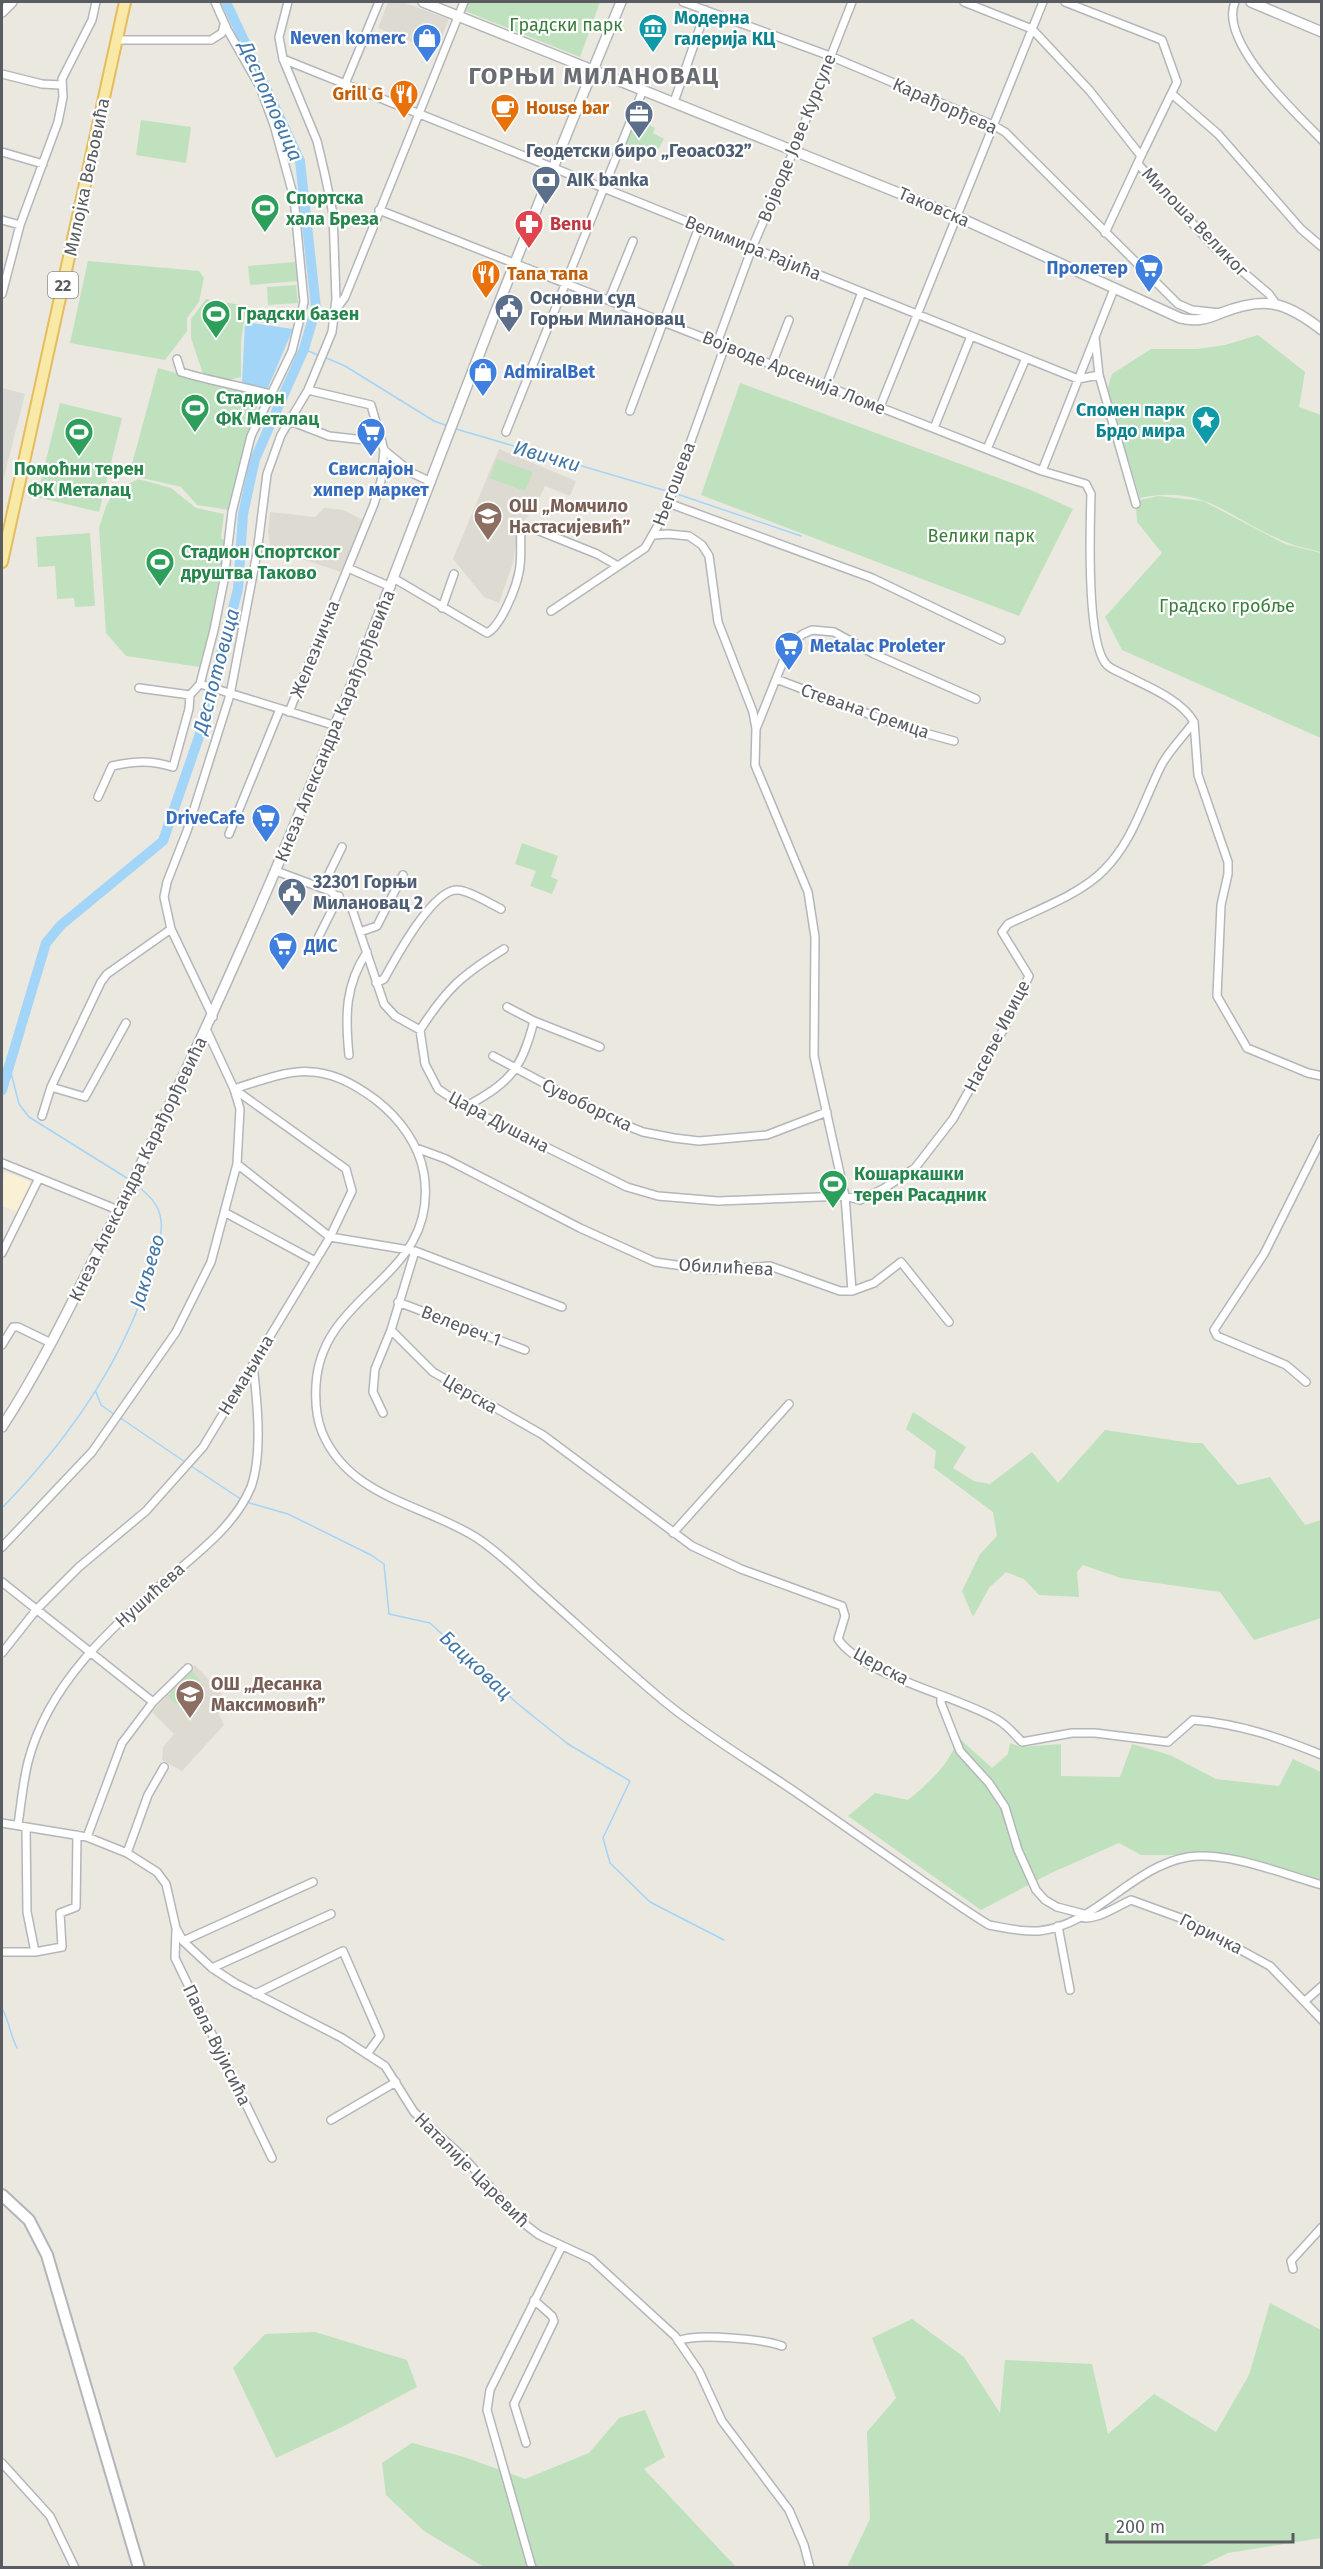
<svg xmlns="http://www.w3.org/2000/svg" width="1323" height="2569" viewBox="0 0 1323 2569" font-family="'Fira Sans',sans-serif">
<rect width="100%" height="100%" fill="#ebe8e0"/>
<!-- commercial -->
<path fill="#faf1d5" d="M5,1172L29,1181L31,1186L18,1212L2,1206V1186Z"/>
<!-- industrial -->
<path fill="#dcdad5" d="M2,388L25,394L2,485Z"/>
<!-- education -->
<path fill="#dddad1" d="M388,2H403L449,19L436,52L378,28Z
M499,449L576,481L570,496L545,486L535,507L525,520L519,524L513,563L499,603L484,597L453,559Z
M324,508L343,510L363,520L341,572L271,549L268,532L270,512L315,517Z
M195,1665L222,1694L216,1708L224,1725L182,1771L162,1760L163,1747L174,1734L152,1712Z"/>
<!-- green -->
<path fill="#bfe1be" d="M468,2H600L580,57L465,11Z
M636,119L655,128L653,133L664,139L656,153L624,144Z
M141,120L191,127L186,163L136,155Z
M88,261L199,271L204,278L199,302L187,318V331L165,360L70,343Z
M295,262L297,281L250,285L248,266Z
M296,285L298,303L268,305L267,287Z
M206,299L246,306L241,341V377L221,382L204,377L191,338V319Z
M1258,335L1305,372L1299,407L1321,415V552C1310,549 1297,547 1286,542C1230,520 1207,484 1140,498L1107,390L1112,374L1151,349H1197L1225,345Z
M158,368L234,389L238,386L261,393L229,510L197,505L181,487L129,475Z
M740,383L1031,490L1073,509L1019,616L701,495Z
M60,403L122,418L99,512L37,497Z
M497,459L533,472L525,491L490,478Z
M138,479L171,488L196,508L224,514L221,538L225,541L207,648L200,667L126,656L106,633L99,528L106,506L114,492Z
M1158,496L1203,501L1285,544L1321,553V738L1122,650L1105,617L1162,553L1137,522L1136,504L1140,500Z
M90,533L95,606L75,607L74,598L57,599L55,566L38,567L36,537Z
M522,843L558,856L551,877L546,875L558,880L552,894L530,886L536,871L515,864Z
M913,1412L966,1447L953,1468L974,1481L990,1484L1032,1452L1058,1483L1105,1430L1191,1443H1202L1238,1485L1270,1477L1305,1525L1321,1520V1618L1254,1640L1220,1592L1121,1578L1083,1565L1077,1572L1079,1597L1039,1595L1024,1579L1006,1572L989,1588L973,1617L962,1591L980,1554L997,1536L993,1512L934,1468L936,1451L906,1429Z
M192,1671L200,1680L176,1705L168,1696Z
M959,1738L992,1768L1008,1754L1010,1743L1021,1747L1061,1744V1776L1120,1777L1132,1744L1170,1755L1216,1779L1279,1786L1293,1759L1321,1772V1884L1214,1855H1141L1119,1843L1051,1873L981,1910L848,1816L875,1793L908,1800C932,1780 946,1768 959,1738Z
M1270,2303L1321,2330V2538L1228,2553L1199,2567H847L870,2519L867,2432L896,2398L872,2338L912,2319L964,2357L1000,2413L1005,2360L1092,2364L1108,2434L1154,2394L1216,2432L1249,2375Z
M315,2332L407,2360L417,2387L342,2427L276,2458L233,2368L265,2334Z
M645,2410L665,2457L644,2469L737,2568L484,2567L424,2531L386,2495L382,2463L412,2443L464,2457L525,2479L589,2453L619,2418Z"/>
<!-- water -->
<path fill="#a3d5f8" d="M245,322L293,329L267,390L242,382Z"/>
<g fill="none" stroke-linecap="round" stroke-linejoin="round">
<!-- stream -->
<path stroke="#a3d5f8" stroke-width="1.5" d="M304,349L320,356
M324,357L345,366L434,421L448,426
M456,429L670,492
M674,493L801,536
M9,1065L19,1104L29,1117L130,1180
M96,1392L101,1405L115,1415
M119,1417L185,1462
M191,1466L242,1500
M246,1502L288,1514L371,1555L384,1564L389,1614L430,1623L518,1704L568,1744L630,1781L603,1838L610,1863L650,1902L724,1940
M2,1508C68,1440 124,1362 151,1270C156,1255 163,1237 161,1221C160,1205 148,1194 136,1185
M2,2008C9,2021 10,2034 17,2048"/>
<!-- river -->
<path stroke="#a3d5f8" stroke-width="10" d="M2,1090L46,943L61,925L163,841L202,728L238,589L243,514L255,459L304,349L316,308L300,161L226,2"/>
<!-- minor casing -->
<g stroke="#b3b6ba" stroke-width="10">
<path id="minor" d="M683,2L830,56L993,125L1005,132L1178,304L1192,310L1220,313
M964,2L1032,29L1090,91L1141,156L1105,233
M1065,2L1162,40L1177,82L1141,156
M1235,2C1218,42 1296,113 1322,140
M117,40H211L222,33L224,25
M283,59L1078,379L1099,375
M2,74L42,84L61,85
M345,84L379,2
M1172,94L1218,134L1301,229L1322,247
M674,102L706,10
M2,152L43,164
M1138,164L1216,249L1269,294L1276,304
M379,210L1042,471L1086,484L1091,494C1090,526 1086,644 1107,665C1111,669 1119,672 1123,674C1146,686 1181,699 1194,722L1198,775L1228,862V874L1221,905L1217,996L1247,1048L1308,1073L1322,1076
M2,220L20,225
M2,294L20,225L58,122L63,97L62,79L92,20L96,2
M609,300L633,241
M335,311L345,297L464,2
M1095,337L1099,375L1136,504
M717,343L752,248L794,150L852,2
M177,359L181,372C211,381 241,386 271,394
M772,364L789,320
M826,386L862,292
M880,407L1043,2
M630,411L699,227
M290,421L329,436L382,442
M934,428L971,336
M506,432L643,90
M987,449L1026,358
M384,450L412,473L431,482
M1042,471L1114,289
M668,503L872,578L1001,640
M654,535L668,534L689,536L702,545L709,556L718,622L753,712L756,729L755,765L808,892L815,937L814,1056L845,1196L852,1291
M348,568L391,587
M395,579L487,633C501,626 516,588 519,572C522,559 520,544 521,530L527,526L597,554L618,566
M442,608L454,574
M551,611L645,548L665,513L725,346
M776,679L903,727L954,741
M200,684L336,726
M139,688L190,695
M289,712L374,504L381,481L384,450L371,405L308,390
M756,729L790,644L803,634L812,630L834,632L874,654L976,699
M98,797L112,766C135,761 151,760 173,767L189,709L190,695L200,684L214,630L224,580L232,512L251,436L292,351L304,302L294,198L274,125L260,87L227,29L215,2
M229,834L280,709
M276,871L330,891L352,909L384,1004L395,1016L420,1030L425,1064L438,1089L465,1107L627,1187L658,1196L718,1201L845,1196L860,1200L883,1189L915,1168L953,1119L1007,1023L1029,976L1002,932L1008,924C1037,910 1081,894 1104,870C1133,841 1143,802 1161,766C1169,750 1184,736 1194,722
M322,888L342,847
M360,932L377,926L403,875
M313,948L339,896
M376,983L384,979C395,959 433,888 458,890C468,890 491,904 501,909
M507,1007L534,1021L600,1047
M213,1017L171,929L164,897L167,882L187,831L230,695L257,553L267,474L281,435L308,390L332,332L336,299L333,214L325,175L317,141L283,59L279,37L288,2
M420,1030C447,988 462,975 504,949
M349,1055C345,1016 345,985 367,952
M493,1056L613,1120L643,1132L674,1138L699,1141L767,1135L827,1112
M51,1087L101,982L107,974L171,929
M234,1089C294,1069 321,1059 376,1100C399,1118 419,1144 424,1174C440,1279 321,1290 316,1385C315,1401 316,1417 322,1432C349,1498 424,1504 477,1538C498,1552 517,1570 535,1587C578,1625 620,1665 665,1702C709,1738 760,1767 807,1800C846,1827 886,1855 926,1883C947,1897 967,1912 989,1925C1005,1928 1022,1932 1039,1931C1096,1925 1131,1867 1188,1857C1228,1851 1283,1874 1322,1885
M465,1107C510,1082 521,1071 534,1021
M42,1116L51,1087L85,1097L126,1023
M416,1148L446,1159L580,1228L655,1262L711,1270L770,1266L840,1291H852L874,1283L901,1262L949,1322
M2,1163L118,1210
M237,1164L330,1237L415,1251L391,1330L375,1369L373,1392L383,1413
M226,1213L315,1261
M415,1251L562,1307
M2,1253L39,1178
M398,1302L525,1350
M391,1330L433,1372L543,1435L692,1546L741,1569L842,1606L845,1616L838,1639C863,1676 959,1696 998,1720C1007,1725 1015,1735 1022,1742L1072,1733H1095L1168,1742L1193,1720C1240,1724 1278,1737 1322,1755
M2,1345L13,1327H18L51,1343
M1306,1382L1286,1365L1217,1336L1214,1330L1264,1254L1322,1138
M673,1533L789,1404
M2,1547L92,1452L176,1332L211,1262L237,1164L240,1109L234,1089L207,1031
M2,1582L153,1702
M2,1653L36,1610L79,1567L146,1511L203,1447L330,1237L352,1191L346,1169L234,1089
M941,1696V1703L960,1751L989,1783L1005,1807L1018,1850L1036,1890L1045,1900L1057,1907L1084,1914
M2,1823L87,1837L127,1853L157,1872L166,1884L176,1928L183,1941L212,1968L235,1983L342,2038L385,2066L414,2112L466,2160L522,2222L539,2235L591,2259L675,2336L699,2371L722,2421L789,2510L804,2545L810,2568
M18,1825C21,1804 23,1782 28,1762C48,1684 111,1627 170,1577C199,1552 236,1524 251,1487C263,1454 257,1399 253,1365
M26,1827L27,1912L35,1952
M87,1837L122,1743L153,1702L188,1668
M127,1853L148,1795L164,1767
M1080,1917C1095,1922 1117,1906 1131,1900L1186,1920L1270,1966L1322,2020
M1058,1926L1070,1990
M176,1931L175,1958L272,2158
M183,1941L313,1882
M2,1952H35L62,1947L60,1913L76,1907L77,1835
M212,1968L331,1914
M255,1994L343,1951L380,2036L367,2054
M1305,2001L1322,1986
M331,2120L396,2082
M1293,2269L1291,2261L1322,2227
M678,2341C697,2333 763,2339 782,2346
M526,2443L514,2404L554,2321L552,2316L534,2300
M2,2463L50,2516L75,2568
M532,2568L487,2410L490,2390L562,2246"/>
</g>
<!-- tertiary casing -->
<g stroke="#b3b6ba" stroke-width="12">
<path id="tertiary" d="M423,2L956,216L1180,318C1195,322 1207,319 1221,313C1265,296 1285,301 1322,330
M1251,2L1322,32
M2,12L12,2
M2,1427C42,1366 73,1300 106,1235C154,1139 200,1043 243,945C334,740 411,530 492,321C534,214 577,108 621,2"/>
</g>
<!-- secondary casing -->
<g stroke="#b2b5ba" stroke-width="14">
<path id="secondary" d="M2,2195L29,2220L47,2255L139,2568"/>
</g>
<!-- primary casing -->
<g stroke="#e6bc5e" stroke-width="14">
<path id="primary" d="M2,562L125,2"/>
</g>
<!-- minor -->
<use href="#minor" stroke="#fff" stroke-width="7"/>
<!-- tertiary -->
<use href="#tertiary" stroke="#fff" stroke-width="9"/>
<!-- secondary -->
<use href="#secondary" stroke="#fff" stroke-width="10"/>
<!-- primary -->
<use href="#primary" stroke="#f8e9a7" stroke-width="10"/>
</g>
<!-- icons -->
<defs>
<g id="museum-pin" transform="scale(1.5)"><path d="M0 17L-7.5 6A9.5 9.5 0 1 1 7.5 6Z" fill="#0f9aa8" stroke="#fff"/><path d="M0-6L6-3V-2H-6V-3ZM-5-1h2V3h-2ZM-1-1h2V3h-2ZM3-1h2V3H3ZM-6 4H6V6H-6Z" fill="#fff"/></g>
<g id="shop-pin" transform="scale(1.5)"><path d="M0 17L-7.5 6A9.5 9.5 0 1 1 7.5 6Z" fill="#3f7fe0" stroke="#fff"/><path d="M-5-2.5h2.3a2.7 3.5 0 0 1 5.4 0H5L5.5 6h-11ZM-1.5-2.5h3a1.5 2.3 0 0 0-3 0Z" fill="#fff"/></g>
<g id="restaurant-pin" transform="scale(1.5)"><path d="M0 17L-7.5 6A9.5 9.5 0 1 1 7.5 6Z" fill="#e8710a" stroke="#fff"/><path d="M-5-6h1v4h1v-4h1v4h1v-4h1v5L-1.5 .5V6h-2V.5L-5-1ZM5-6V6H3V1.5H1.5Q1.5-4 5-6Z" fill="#fff"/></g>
<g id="cafe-pin" transform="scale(1.5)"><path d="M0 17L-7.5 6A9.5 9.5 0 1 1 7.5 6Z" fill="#e8710a" stroke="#fff"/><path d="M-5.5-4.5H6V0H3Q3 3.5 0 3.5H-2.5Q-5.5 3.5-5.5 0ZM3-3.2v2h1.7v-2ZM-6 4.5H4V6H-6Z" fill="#fff"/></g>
<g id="office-pin" transform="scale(1.5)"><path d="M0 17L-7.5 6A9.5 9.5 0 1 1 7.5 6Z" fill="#5c6f8a" stroke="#fff"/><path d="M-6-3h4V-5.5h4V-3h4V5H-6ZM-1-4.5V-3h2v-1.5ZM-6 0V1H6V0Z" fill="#fff"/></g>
<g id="bank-pin" transform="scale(1.5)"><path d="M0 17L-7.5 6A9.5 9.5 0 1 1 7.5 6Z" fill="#5c6f8a" stroke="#fff"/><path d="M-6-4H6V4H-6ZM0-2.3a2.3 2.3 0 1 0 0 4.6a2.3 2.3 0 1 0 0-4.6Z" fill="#fff"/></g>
<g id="stadium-pin" transform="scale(1.5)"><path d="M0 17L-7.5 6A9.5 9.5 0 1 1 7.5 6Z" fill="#2e9e5b" stroke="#fff"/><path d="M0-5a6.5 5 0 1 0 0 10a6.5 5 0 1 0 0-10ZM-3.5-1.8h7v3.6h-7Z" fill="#fff"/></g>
<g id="pharmacy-pin" transform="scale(1.5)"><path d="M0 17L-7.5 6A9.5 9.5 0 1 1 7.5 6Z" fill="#e0444e" stroke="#fff"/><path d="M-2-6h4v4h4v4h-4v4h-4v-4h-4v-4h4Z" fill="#fff"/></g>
<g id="supermarket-pin" transform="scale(1.5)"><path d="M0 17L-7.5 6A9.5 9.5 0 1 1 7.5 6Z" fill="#3f7fe0" stroke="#fff"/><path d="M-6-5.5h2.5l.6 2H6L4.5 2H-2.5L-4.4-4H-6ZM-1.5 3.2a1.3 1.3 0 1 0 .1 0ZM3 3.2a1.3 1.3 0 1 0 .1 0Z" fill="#fff"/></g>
<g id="civic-pin" transform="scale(1.5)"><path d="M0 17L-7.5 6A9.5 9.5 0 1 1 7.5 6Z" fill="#5c6f8a" stroke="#fff"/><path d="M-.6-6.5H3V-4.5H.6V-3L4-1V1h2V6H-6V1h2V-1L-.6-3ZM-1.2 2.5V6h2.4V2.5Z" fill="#fff"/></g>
<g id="sight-pin" transform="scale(1.5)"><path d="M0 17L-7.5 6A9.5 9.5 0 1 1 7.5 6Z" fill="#0f9aa8" stroke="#fff"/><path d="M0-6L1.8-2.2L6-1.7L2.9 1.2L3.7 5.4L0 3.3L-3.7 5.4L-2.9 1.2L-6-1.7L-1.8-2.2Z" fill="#fff"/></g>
<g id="school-pin" transform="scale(1.5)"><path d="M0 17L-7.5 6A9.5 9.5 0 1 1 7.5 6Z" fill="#8d6e63" stroke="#fff"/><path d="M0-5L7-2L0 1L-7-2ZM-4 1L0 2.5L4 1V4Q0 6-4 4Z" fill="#fff"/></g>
</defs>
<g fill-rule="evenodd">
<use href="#museum-pin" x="653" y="28"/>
<use href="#shop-pin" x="427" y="38"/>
<use href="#restaurant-pin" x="404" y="94"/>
<use href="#cafe-pin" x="505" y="108"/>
<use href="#office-pin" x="639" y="114"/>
<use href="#bank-pin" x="546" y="180"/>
<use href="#stadium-pin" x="265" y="208"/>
<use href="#pharmacy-pin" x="529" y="224"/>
<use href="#supermarket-pin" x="1149" y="268"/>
<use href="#restaurant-pin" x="486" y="274"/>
<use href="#civic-pin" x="509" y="308"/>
<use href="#stadium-pin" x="216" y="314"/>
<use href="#shop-pin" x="483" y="372"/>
<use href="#stadium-pin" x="195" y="408"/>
<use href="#sight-pin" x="1206" y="420"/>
<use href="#stadium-pin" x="79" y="432"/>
<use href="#supermarket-pin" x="371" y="432"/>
<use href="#school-pin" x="488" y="516"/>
<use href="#stadium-pin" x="160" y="562"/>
<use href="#supermarket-pin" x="789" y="646"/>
<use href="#supermarket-pin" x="266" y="818"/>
<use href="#civic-pin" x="292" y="892"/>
<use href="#supermarket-pin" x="283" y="946"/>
<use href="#stadium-pin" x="833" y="1184"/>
<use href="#school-pin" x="190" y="1694"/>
</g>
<g text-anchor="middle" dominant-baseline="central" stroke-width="4.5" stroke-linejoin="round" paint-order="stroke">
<!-- shield labels -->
<rect fill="#fff" stroke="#8b8d90" stroke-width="1.5" x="48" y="272" width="30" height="26" rx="4.5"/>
<g font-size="16" font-weight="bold" fill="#595c60">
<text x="63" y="285">22</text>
</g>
<!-- culture labels -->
<g font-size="18" font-weight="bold" fill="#0d838f" stroke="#fff" text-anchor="start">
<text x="674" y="18">Модерна<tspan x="674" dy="21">галерија КЦ</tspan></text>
<text x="1185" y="410" text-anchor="end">Спомен парк<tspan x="1185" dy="21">Брдо мира</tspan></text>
</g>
<!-- park labels -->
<g font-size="18" fill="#3a7e3b" stroke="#fff">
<text x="566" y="25">Градски парк</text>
<text x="981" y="536">Велики парк</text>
<text x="1227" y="606">Градско гробље</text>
</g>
<!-- shop labels -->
<g font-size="18" font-weight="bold" fill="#366cbe" stroke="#fff" text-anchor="end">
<text x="406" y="38">Neven komerc</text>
<text x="1128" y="268">Пролетер</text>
<text x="504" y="372" text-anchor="start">AdmiralBet</text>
<text x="371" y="469" text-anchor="middle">Свислајон<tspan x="371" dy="21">хипер маркет</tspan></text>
<text x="810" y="646" text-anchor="start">Metalac Proleter</text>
<text x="245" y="818">DriveCafe</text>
<text x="304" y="946" text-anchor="start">ДИС</text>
</g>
<!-- food labels -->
<g font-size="18" font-weight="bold" fill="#c56008" stroke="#fff" text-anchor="start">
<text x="383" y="94" text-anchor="end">Grill G</text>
<text x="526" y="108">House bar</text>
<text x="507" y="274">Тапа тапа</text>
</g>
<!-- street labels -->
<g font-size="18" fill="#595c60" stroke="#fff">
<text transform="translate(945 106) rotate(24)">Карађорђева</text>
<text transform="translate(797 138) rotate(-68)">Војводе Јове Курсуле</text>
<text transform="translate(87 177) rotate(-78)">Милојка Вељовића</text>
<text transform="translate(934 207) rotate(23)">Таковска</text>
<text transform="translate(1195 222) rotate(46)">Милоша Великог</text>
<text transform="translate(753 248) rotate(22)">Велимира Рајића</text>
<text transform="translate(794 373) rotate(22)">Војводе Арсенија Ломе</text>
<text transform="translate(674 484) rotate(-69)">Његошева</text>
<text transform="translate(315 649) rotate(-68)">Железничка</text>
<text transform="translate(865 711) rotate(19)">Стевана Сремца</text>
<text transform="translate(335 726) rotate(-68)">Кнеза Александра Карађорђевића</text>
<text transform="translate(997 1036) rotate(-63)">Насеље Ивице</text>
<text transform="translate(587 1105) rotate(26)">Сувоборска</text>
<text transform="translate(499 1122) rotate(28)">Цара Душана</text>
<text transform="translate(138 1169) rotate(-64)">Кнеза Александра Карађорђевића</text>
<text transform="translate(726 1267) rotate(3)">Обилићева</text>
<text transform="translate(461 1326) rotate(21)">Велереч 1</text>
<text transform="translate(246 1375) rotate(-59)">Немањина</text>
<text transform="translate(470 1394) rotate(30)">Церска</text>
<text transform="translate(150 1595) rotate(-42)">Нушићева</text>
<text transform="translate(881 1666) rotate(28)">Церска</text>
<text transform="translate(1211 1934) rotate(27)">Горичка</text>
<text transform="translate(217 2045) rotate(64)">Павла Вујисића</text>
<text transform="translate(472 2170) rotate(45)">Наталије Царевић</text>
</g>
<!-- service labels -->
<g font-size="18" font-weight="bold" fill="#4e5e75" stroke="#fff" text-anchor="start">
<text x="639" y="151" text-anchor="middle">Геодетски биро „Геоас032”</text>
<text x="567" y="180">AIK banka</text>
<text x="530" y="298">Основни суд<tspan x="530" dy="21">Горњи Милановац</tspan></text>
<text x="313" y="882">32301 Горњи<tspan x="313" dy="21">Милановац 2</tspan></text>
</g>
<!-- leisure labels -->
<g font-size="18" font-weight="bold" fill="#27864d" stroke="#fff" text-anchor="start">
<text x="286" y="198">Спортска<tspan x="286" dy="21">хала Бреза</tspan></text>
<text x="237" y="314">Градски базен</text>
<text x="216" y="398">Стадион<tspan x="216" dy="21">ФК Металац</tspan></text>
<text x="79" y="469" text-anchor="middle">Помоћни терен<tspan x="79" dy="21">ФК Металац</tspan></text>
<text x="181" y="552">Стадион Спортског<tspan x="181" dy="21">друштва Таково</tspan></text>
<text x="854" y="1174">Кошаркашки<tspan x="854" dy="21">терен Расадник</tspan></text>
</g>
<!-- health labels -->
<g font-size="18" font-weight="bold" fill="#be3a42" stroke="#fff" text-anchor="start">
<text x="550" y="224">Benu</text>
</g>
<!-- education labels -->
<g font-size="18" font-weight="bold" fill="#785e54" stroke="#fff" text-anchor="start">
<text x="509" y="506">ОШ „Момчило<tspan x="509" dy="21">Настасијевић”</tspan></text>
<text x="211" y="1684">ОШ „Десанка<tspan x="211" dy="21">Максимовић”</tspan></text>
</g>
<!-- water labels -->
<g font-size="20" font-style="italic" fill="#4277a7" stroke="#fff">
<text transform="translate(271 101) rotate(66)">Деспотовица</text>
<text transform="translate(547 456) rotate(16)">Ивички</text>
<text transform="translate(216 671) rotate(-75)">Деспотовица</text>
<text transform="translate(147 1271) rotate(-73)">Јакљево</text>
<text transform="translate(476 1665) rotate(43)">Бацковац</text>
</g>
<!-- district labels -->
<g font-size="24" font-weight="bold" letter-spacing="1.5" fill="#6a6e72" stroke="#fff">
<text x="594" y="76">ГОРЊИ МИЛАНОВАЦ</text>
</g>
</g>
<!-- border -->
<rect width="1323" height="2569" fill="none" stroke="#595c60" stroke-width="6"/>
<!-- scale -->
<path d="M1107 2533v9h186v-9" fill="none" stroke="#595c60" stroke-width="3"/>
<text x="1116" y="2533" font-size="18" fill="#595c60" stroke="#ffffff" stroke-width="4.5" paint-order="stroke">200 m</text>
</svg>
